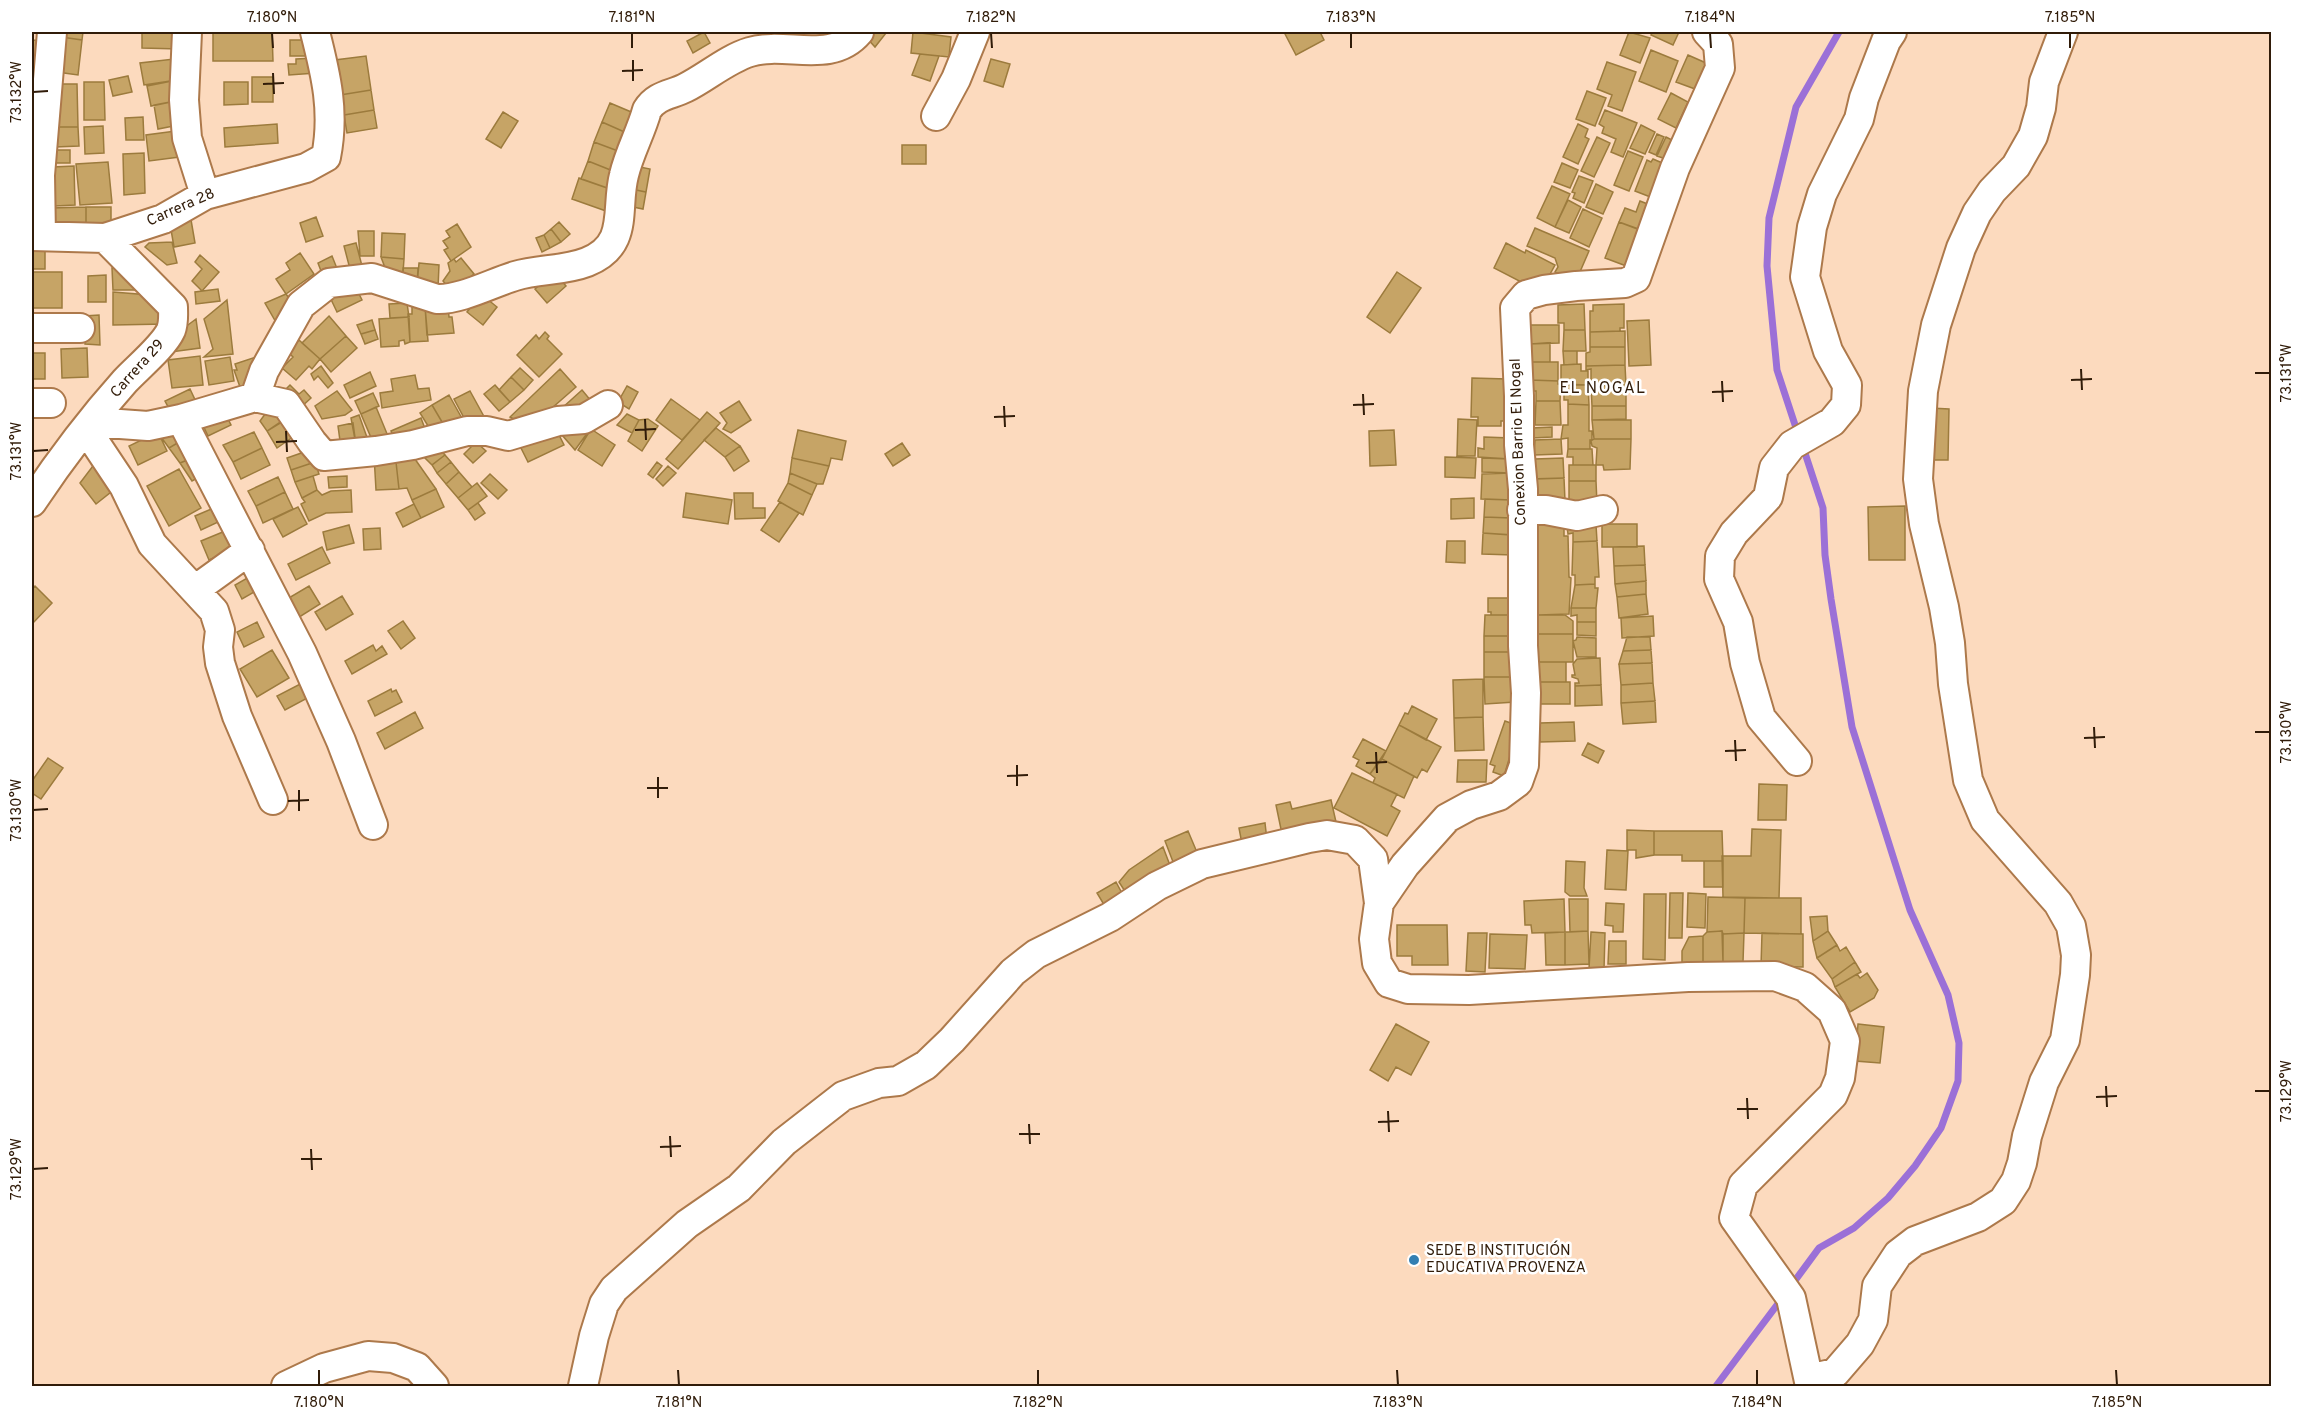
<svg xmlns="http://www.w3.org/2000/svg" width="2303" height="1418" viewBox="0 0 2303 1418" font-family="Overpass,sans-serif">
<rect width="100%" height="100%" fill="#fcdabe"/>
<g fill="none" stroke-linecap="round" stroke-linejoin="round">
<!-- stream -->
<path stroke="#9b70d7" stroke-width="7" d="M1798,434L1777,370L1767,266L1769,218L1796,107L1839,32
M1791,1286L1819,1248L1854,1228L1888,1198L1915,1166L1941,1128L1958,1081L1959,1043L1948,995L1910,910L1852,727L1831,599L1825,555L1823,508L1803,447
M1716,1386L1783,1297"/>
</g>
<!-- building -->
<path fill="#c6a466" stroke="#9c7b3d" stroke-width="1.5" d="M61,32H83L82,40L61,37Z
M142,32H179V49L142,48Z
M213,32H272L273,61H213Z
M704,32L710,43L693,53L687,41Z
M869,32H884L886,33L875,47L865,36Z
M913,32L951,37L949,57L911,53Z
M1284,32H1320L1324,40L1296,55Z
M1629,32L1650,38L1640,63L1620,55Z
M1653,32H1679L1673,45L1651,35Z
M61,37L82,40L78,75L57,72Z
M32,40L44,41L43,68L32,67Z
M290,40H309L310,56H290Z
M1651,50L1678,61L1666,92L1639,81Z
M920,54L939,56L930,81L912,75Z
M1688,55L1706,63L1695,89L1676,82Z
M366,56L371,90L340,95L335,60Z
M315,58L316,73L289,75L288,64H296V59Z
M174,59L177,80L144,85L140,63Z
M991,59L1010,64L1003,87L984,81Z
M1607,62L1636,72L1622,111L1608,106L1612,95L1597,89Z
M128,76L132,92L113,96L109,80Z
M252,77H273V102H252Z
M177,80L181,100L151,106L147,86Z
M84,82H104L105,120H84Z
M224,82H248V104L224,105Z
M55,84H77L78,127H55Z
M371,90L374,110L344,115L340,95Z
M1587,91L1606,98L1595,126L1576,119Z
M1671,93L1688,102L1676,128L1658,119Z
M181,100L184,124L158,129L154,105Z
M610,103L636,114L629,134L602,122Z
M374,110L377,128L347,133L344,115Z
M1605,110L1637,123L1623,157L1611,152L1616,139L1602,133L1604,127L1599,124Z
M503,112L518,121L501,148L486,139Z
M143,117L144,140H126L125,118Z
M602,122L629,134L626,154L594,142Z
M277,124L278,143L225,147L224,128Z
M1578,124L1588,129L1585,137L1589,139L1578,164L1563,157Z
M1641,125L1655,132L1645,154L1630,148Z
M103,126L104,153L85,154L84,127Z
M55,127H78L79,146L55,147Z
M183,130L187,156L149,161L146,135Z
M1657,134L1664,137L1656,155L1649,152Z
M1597,137L1610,143L1594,177L1581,171Z
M1666,137L1674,141L1666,159L1657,156Z
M594,142L626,154L618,173L588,161Z
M902,145H926V164H902Z
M55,150H70V163H55Z
M1628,151L1643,157L1629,191L1614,185Z
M144,153L145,193L124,195L123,154Z
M1653,159L1667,165L1653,198L1635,191L1647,160L1651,162Z
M588,161L618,173L613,190L581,179Z
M108,162L112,203L80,205L76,164Z
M1562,163L1578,170L1570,188L1554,182Z
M74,166L75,205L55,206L53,167Z
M635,166L650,169L646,192L631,189Z
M1579,176L1593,181L1584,203L1573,198L1575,193L1572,192Z
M579,178L613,190L606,211L572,199Z
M1596,184L1613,192L1603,214L1586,207Z
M1552,186L1570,194L1555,227L1537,218Z
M631,189L646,192L643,209L628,206Z
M1568,200L1581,207L1569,233L1555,227Z
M1640,201L1650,205L1640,230L1619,222L1625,208L1636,212Z
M86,207H111V231H86Z
M86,207V231L52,232L51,208Z
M1583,209L1602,218L1589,247L1570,238Z
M190,214L195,243L174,247L169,218Z
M316,217L323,236L306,242L300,223Z
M559,222L570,234L561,242L551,229Z
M1619,222L1644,231L1629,267L1605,258Z
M457,224L471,247L451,261L444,250L448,248L443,241L450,237L446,231Z
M1535,228L1589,251L1576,281L1555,272L1558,267L1555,258L1527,246Z
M551,229L561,242L550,248L544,235Z
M358,231H374V256H360Z
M382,233L405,234L404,259L381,257Z
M544,235L550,248L542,252L536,238Z
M32,239H45V269H32Z
M172,242L177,263L167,265L145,247L149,243Z
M356,243L362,266L350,269L344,246Z
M1506,243L1525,253L1526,250L1555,265L1549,276L1525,284L1494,268Z
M300,253L314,274L286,294L276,279L290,270L286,263Z
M200,255L219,272L202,291L192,281L202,269L195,262Z
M332,256L338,271L329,275L326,268L321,271L318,263Z
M381,257L404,259L402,286L390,281Z
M461,258L474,274L452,292L443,281L450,271L448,263L454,259L456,262Z
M419,263L439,265L438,288L417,286Z
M112,268L138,271L142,290H113Z
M403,268H418L417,286H402Z
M32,272H62V308H32Z
M554,272L566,286L547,303L535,289Z
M1397,272L1421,288L1390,333L1367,317Z
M106,275V302H88V276Z
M355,286L362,300L337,312L326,289Z
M218,289L220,301L196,304L195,292Z
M113,292L162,296L166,324L113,325Z
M286,294L294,305L277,324L265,303Z
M481,294L497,307L483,325L467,312Z
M227,300L233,354L204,357L213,349L204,319Z
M407,303L409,317L390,318L389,304Z
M1584,304L1585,330H1564V323H1558V305Z
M1624,304V328H1620V331L1590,332V311H1593V305Z
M448,305L449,317H452L454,333L427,335L425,306Z
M425,306L428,341L410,342L408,314H412V307Z
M99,315L100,345L85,344L84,316Z
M329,316L346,336L320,359L302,343Z
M409,317L410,342L405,344L404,340L399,341V346L381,347L379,319Z
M196,319L200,348L171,352L169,339Z
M372,320L375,330L361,334L357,325Z
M1649,320L1651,365L1629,366L1627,321Z
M1528,325H1559V343L1528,344Z
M375,330L378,339L365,344L361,334Z
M1564,330H1585L1586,351H1563Z
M1625,331V347H1590V332Z
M545,332L549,336L547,339L562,354L539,377L517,355L536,335L539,339Z
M346,336L357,348L331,372L320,359Z
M299,340L320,359L312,369L309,366L296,380L282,368L293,357L288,352Z
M1550,343V362H1529L1528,344Z
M1590,347H1625V365L1586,366V353L1590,352Z
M87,348L88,377L62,378L61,349Z
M1563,351H1577V364L1564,365Z
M32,353H45V379H32Z
M200,356L203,385L172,388L168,360Z
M259,356V379L240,387L234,370H237L235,364Z
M230,357L234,381L209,385L205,361Z
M1529,362H1558V381L1530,380Z
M1581,364V371H1588V385L1561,384V365Z
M1625,365L1626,385L1591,386V369L1586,370V366Z
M321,366L333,383L328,388L318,376L314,380L311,374Z
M520,368L533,380L524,390L511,377Z
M560,369L576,387L529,428L510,417Z
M370,372L376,386L350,398L344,385Z
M415,375L418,389L429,388L431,400L382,408L380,393L393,391L391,379Z
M511,377L524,390L510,402L499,390Z
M1472,378L1507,379L1505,421H1501V426H1478V417H1471Z
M1530,380L1558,381V384H1561L1560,401H1536V391H1530Z
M290,385L299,394L304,390L311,398L300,408L281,394Z
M495,385L510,402L499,411L484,394Z
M1564,385H1588L1589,405L1568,404V400H1564Z
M1626,385V406H1592L1591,386Z
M627,386L638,392L629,409L618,402Z
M190,389L197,404L173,416L165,401Z
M582,390L592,402L571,417L561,409Z
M337,391L352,410L345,415L322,419L315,406Z
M470,391L487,422L471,431L454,399Z
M373,393L379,406L361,414L355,401Z
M449,395L464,422L445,427L432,405Z
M671,399L700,420L682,440L656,420Z
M739,401L751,420L731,433L723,429L727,423L720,413Z
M1536,401H1560L1561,425H1535Z
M1568,404L1589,405V431H1592V440H1590V449H1568V438L1561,439L1563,425H1568Z
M432,405L445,427L433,434L420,413Z
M271,406L292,414L267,431L260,421Z
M1592,406H1626V419L1592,420Z
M376,407L390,441L375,447L361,414Z
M1930,408L1949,409L1948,460H1928Z
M224,411L231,425L208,436L201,421Z
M707,412L720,423L678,469L666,459Z
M627,414L639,420L632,433L617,425Z
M359,415L369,443L356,445L351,418Z
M290,417L300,432L277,448L267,431Z
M421,418L427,434L397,446L391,431Z
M648,419L658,426L642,451L628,441L639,420Z
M1458,419L1477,420L1475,456H1457Z
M582,420L591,428L575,450L562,435Z
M1592,420H1631V439H1594Z
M353,423L356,445L341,448L338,426Z
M181,424L188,437L169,448L161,437Z
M555,427L564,445L528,462L519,444Z
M1552,427V437L1532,438V428Z
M716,428L740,446L725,457L704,440Z
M591,429L615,445L602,466L578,450Z
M798,430L846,441L842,460L831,458L829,466L792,458Z
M1394,430L1396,465L1370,466L1369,431Z
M158,432L167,451L138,465L129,446Z
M254,432L262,448L233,462L223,445Z
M187,437L197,456L180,463L169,448Z
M1484,437L1511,438L1510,459L1478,457V448L1484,449Z
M1561,439L1562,454L1534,455L1535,440Z
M1594,439H1631L1630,469L1604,470L1603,465H1596L1597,448L1592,446L1591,441Z
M476,442L486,451L473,463L464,454Z
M435,443L445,455L432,465L416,449Z
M902,443L910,455L893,466L885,454Z
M740,446L749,461L734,471L725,457Z
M262,448L270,465L241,479L233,462Z
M1568,449H1592L1593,465H1573V457H1567Z
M310,450L315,462L291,470L287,458Z
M410,452L436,489L412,500L407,488L399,489L395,453Z
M395,453L399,489L376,490L374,455Z
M445,455L451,462L437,473L432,465Z
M197,456L205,474L192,481L180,463Z
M1445,457L1476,458L1475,478L1445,477Z
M792,458L829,466L823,484H817L790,473Z
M1482,458L1510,459L1511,473L1482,472Z
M1563,458L1564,478L1536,479L1535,459Z
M96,462L116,488L96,504L80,483Z
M315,462L319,474L295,482L291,470Z
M451,462L459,472L446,484L437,473Z
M657,462L662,466L653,478L648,474Z
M1569,465H1596V481H1569Z
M668,466L676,473L663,486L656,479Z
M179,469L201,508L169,526L147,486Z
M459,472L472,487L458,498L446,484Z
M790,473L817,484L812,495L788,483Z
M1511,473V500L1481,499L1482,474Z
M490,474L507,490L498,499L481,483Z
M313,476L317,490L302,498L295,482Z
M347,476V487L329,488L328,477Z
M278,477L285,492L256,506L248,491Z
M1564,478L1565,501L1531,502L1530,479Z
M1569,481H1596L1597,504H1569Z
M477,483L487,496L468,510L458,498Z
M788,483L812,495L803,515L778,501Z
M436,489L444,507L421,518L412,500Z
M317,490L322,495L331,491L351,490L352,512L326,513L309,521L301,504L305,502L302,498Z
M285,492L293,509L263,523L256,506Z
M686,493L732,500L728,524L683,517Z
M734,493H753V508H765V518L735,519Z
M1474,498V518L1451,519V499Z
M1485,499L1511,500V518L1484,517Z
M780,502L799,513L779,542L761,530Z
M478,503L485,513L475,520L468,510Z
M223,504L229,517L201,530L195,516Z
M414,504L421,518L403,527L396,513Z
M1905,506V560H1869L1868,507Z
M298,507L307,524L283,537L273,519Z
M1484,517L1511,518L1510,535L1483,533Z
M1537,523H1564V536H1568L1569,577L1571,578L1569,614L1538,615Z
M1602,524H1637V547H1602Z
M349,525L354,543L327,550L323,532Z
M1596,525L1597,541L1573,542V533L1568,534L1567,526Z
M380,528L381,549L364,550L363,529Z
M230,529L238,548L209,560L201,541Z
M1483,533L1513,535V555L1482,554Z
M1447,541H1465V563L1446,562Z
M1597,541L1599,577H1595V584L1575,585V575H1572L1573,542Z
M1644,546L1645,565L1614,566L1613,547Z
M322,547L330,563L296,580L288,564Z
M1645,565L1646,581L1615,584L1614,566Z
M249,577L256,591L242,599L235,585Z
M1646,581V594L1617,597L1615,584Z
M1595,584V588H1598L1596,608H1571L1575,585Z
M35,586L52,603L33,623L32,589Z
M309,586L320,604L293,621L282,602Z
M1646,594L1648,614L1619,618L1617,597Z
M342,596L353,614L326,630L315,612Z
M1488,598H1513L1514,615H1491V612H1488Z
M1571,608H1596V622H1577V615L1571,616Z
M1485,615H1514V636H1484Z
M1538,615H1565L1573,621V634H1538Z
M1653,616L1654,636L1622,638L1621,618Z
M403,621L415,638L401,649L388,631Z
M257,622L264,637L244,647L237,632Z
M1577,622H1596V636L1577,635Z
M1538,634H1573V662H1538Z
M1484,636H1514V652H1484Z
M1577,637L1596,638V657H1577L1573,641L1576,640Z
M1627,637H1650L1651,650L1623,651Z
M373,645L376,651L382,646L387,654L352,674L345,661Z
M272,650L289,678L257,697L240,669Z
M1651,650L1652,663L1619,664L1623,651Z
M1484,652H1514V677H1484Z
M1600,658L1601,685L1575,686V683H1579L1578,679L1572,677V675H1575L1573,664L1577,659Z
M1538,662H1566V682H1538Z
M1652,663L1653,683L1621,685L1619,664Z
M1484,677H1514L1515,702L1485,704Z
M1483,679V717L1454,718L1453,680Z
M306,681L313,695L285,710L277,696Z
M1535,682H1570V704H1534Z
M1653,683L1655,701L1621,703V685Z
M1601,685L1602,705L1575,706V686Z
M391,689L392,692L396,690L402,702L375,716L368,701Z
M1655,701L1656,722L1623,724L1621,703Z
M1412,706L1437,719L1426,740L1399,725L1405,713L1408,714Z
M415,712L423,728L385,749L377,733Z
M1483,717L1484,750L1455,751L1454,718Z
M1505,721L1519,726L1504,776L1493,772L1495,766L1490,764Z
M1574,722L1575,741L1540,742V723Z
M1399,725L1441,747L1427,772L1422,769L1417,778L1382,759Z
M1363,739L1386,751L1370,774L1356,766L1359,760L1353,757Z
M1588,743L1604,751L1598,763L1582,755Z
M48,758L63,768L41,799L32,793V781Z
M1382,759L1414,776L1404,798L1373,783L1375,778L1370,774Z
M1458,760H1487L1486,782H1457Z
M1352,773L1397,794L1391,806L1400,811L1387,836L1334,808Z
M1759,784L1787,785L1786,820H1758Z
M1331,800L1336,822L1282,834L1276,805L1290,802L1292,809Z
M1265,823L1267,840L1242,844L1239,828Z
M1752,829L1781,830L1779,898L1723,897L1722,856H1751Z
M1627,830L1654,831V855L1636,858V850H1627Z
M1188,831L1199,857L1175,867L1165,841Z
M1654,831H1722L1723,861H1682V855H1654Z
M1163,847L1171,868L1128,896L1119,882L1129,870Z
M1607,850L1628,851L1626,890L1605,889Z
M1566,861L1585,862L1584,888L1587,896H1570L1565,892Z
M1704,861H1723V887H1704Z
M1116,882L1124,897L1106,908L1097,893Z
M1670,893H1683L1682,938H1669Z
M1688,893L1706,894L1705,928L1687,927Z
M1644,894H1666L1665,960L1643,959Z
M1708,897L1745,898L1744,933L1723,934L1722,931L1707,932Z
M1745,898H1801V934L1744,933Z
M1564,899L1565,932L1532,933L1531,925H1525L1524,901Z
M1569,899H1588V931L1570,932Z
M1606,903L1624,904L1623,932H1613V926L1605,925Z
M1827,916L1828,931L1813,941L1810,917Z
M1397,925H1447L1448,965H1412V956H1397Z
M1588,931L1589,964L1565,965V932Z
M1722,931L1723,963H1703V936L1707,932Z
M1828,931L1837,945L1817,958L1813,941Z
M1565,932V965H1546L1545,933Z
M1591,932L1605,933L1604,970L1589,969Z
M1468,933H1487L1485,972L1466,971Z
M1744,933L1743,962L1723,963V934Z
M1762,933L1803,934V967L1761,966Z
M1490,934L1527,935L1525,969L1489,968Z
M1703,936V963H1682V951L1689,937Z
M1609,941H1626V964H1608Z
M1837,945L1840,951L1846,947L1855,962L1832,979L1817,958Z
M1855,962L1861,972L1835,987L1832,979Z
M1867,973L1878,990L1874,998L1850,1012L1835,987L1857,974L1860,978Z
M1396,1024L1429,1042L1411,1075L1396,1067L1388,1081L1370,1070Z
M1858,1024L1884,1027L1880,1063L1855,1061Z"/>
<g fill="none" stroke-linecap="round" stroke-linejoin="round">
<!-- minor casing -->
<g stroke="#ad794b" stroke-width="32">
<path id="minor" d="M187,32L184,100L187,138L205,195
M936,116L956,79L975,32
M32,236L105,238L163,219L205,195L306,168L326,157C335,112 326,75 315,32
M41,236L40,175L52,32
M32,328H80
M255,397L286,404L312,442L324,456L376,451L413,445L467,431H487L508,436L558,421L584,419L608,405
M32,403H51
M181,419L302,653L341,741L373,825
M92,422L148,426L181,419L255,397L264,371L301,305L329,283L372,278L437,299C460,300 492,283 515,276C539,269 564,271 587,262C630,245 615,209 624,175C629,153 641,132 647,110C656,95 671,95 685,88C707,77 727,59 750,52C786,41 831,65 859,32
M86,429L124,486L152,544L214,611L220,630L218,647L220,663L237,716L273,800
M32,502C60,460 91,419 125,381C137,368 164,346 171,330C174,322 173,315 173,307L105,238
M1522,510H1546L1577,516L1603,510
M196,589L250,550
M1797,761L1761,718L1745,663L1738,622L1719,579L1720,556L1734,533L1768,497L1774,468L1792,445L1832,422L1846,405L1847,385L1828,351L1805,277L1812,227L1822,194L1859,119L1864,98L1886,41L1892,32
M1379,903L1405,865L1447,818L1471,805L1499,796L1518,782L1524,765L1526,693L1523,646V489L1519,445V396L1515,308L1526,295L1544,290L1576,286L1625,283L1636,278L1675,168L1720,68L1718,44L1707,32
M1809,1379L1835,1373L1860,1344L1873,1320L1877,1286L1898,1254L1915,1241L1978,1217L2003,1201L2016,1181L2022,1163L2027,1136L2044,1082L2065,1040L2075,975L2076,955L2071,926L2058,903L1985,820L1968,780L1953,684L1950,643L1944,607L1924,524L1918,479L1923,391L1936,325L1961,248L1977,213L1992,191L2016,166L2033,136L2041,108L2044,82L2063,32
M286,1386L324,1368L368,1356L393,1358L417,1367L434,1386
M583,1386L594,1336L604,1304L614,1289L687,1224L739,1188L784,1142L843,1096L879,1083L898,1081L926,1065L952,1040L1013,972L1036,954L1110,917L1157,886L1202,864L1309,838L1327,835L1355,840L1373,859L1379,903L1374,939L1377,963L1389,983L1408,989L1469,990L1688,977L1775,976L1805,987L1832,1011L1845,1041L1840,1078L1833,1095L1743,1185L1734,1218L1791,1298L1810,1386"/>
</g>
<!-- minor -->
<use href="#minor" stroke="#fff" stroke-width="28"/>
</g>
<!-- ticks -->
<path fill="none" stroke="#311c09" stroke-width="2" d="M272,33L273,48M632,33V48M991,33L992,48M1351,33V48M1710,33L1711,48M2070,33V48M633,60V81M622,71L643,70M273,73L274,94M263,84L284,83M33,92L48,91M2081,369L2082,390M2255,373H2270M2071,380L2092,379M1722,381L1723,402M1712,392L1733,391M1363,394L1364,415M1353,405L1374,404M1004,406L1005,427M994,417L1015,416M645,419L646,440M635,430L656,429M286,431L287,452M276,442L297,441M33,451L48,450M2094,727L2095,748M2255,732H2270M2084,738L2105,737M1735,740L1736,761M1725,751L1746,750M1376,752L1377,773M1366,763L1387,762M1017,765V786M1007,776L1028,775M658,777V798M647,788H668M299,790V811M288,801L309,800M33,810L48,809M2106,1086L2107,1107M2255,1091H2270M2096,1097L2117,1096M1747,1098L1748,1119M1737,1109H1758M1388,1111L1389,1132M1378,1122L1399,1121M1029,1124L1030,1144M1019,1134H1040M670,1136L671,1157M660,1147L681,1146M311,1149L312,1170M301,1159H322M33,1169L48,1168M319,1370V1385M678,1370L679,1385M1038,1370V1385M1397,1370L1398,1385M1757,1370V1385M2116,1370L2117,1385"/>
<!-- markers -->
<circle fill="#337fb2" stroke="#fff" stroke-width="2" cx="1414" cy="1260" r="6"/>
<g text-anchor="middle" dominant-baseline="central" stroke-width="5" stroke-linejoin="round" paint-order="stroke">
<!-- street labels -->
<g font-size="15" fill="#311c09" stroke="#fff">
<text transform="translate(181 208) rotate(-24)">Carrera 28</text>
<text transform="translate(138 369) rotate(-48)">Carrera 29</text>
<text transform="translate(1519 442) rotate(-92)">Conexion Barrio El Nogal</text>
</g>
<!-- poi labels -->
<g font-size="15" fill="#311c09" stroke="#fff" text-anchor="start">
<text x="1426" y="1251">SEDE B INSTITUCIÓN<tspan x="1426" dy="17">EDUCATIVA PROVENZA</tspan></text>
</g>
<!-- neighbourhood labels -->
<g font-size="16" letter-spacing="1.5" fill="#311c09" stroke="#fff">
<text x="1603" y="389">EL NOGAL</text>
</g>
</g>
<!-- border -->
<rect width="2303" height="1418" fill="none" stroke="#ffffff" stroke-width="66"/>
<rect x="33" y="33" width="2237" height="1352" fill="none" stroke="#311c09" stroke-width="2"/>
<g font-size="15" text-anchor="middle" fill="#311c09">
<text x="272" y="22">7.180°N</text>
<text x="632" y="22">7.181°N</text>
<text x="991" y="22">7.182°N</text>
<text x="1351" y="22">7.183°N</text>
<text x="1710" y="22">7.184°N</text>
<text x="2070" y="22">7.185°N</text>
<text transform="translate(16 92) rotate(-90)" y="5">73.132°W</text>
<text transform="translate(2286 373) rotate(-90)" y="5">73.131°W</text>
<text transform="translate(16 451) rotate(-90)" y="5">73.131°W</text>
<text transform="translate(2286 732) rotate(-90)" y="5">73.130°W</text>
<text transform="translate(16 810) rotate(-90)" y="5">73.130°W</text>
<text transform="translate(2286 1091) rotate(-90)" y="5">73.129°W</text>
<text transform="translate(16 1169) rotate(-90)" y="5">73.129°W</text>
<text x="319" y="1407">7.180°N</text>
<text x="679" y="1407">7.181°N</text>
<text x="1038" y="1407">7.182°N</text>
<text x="1398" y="1407">7.183°N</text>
<text x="1757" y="1407">7.184°N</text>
<text x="2117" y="1407">7.185°N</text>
</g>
</svg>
